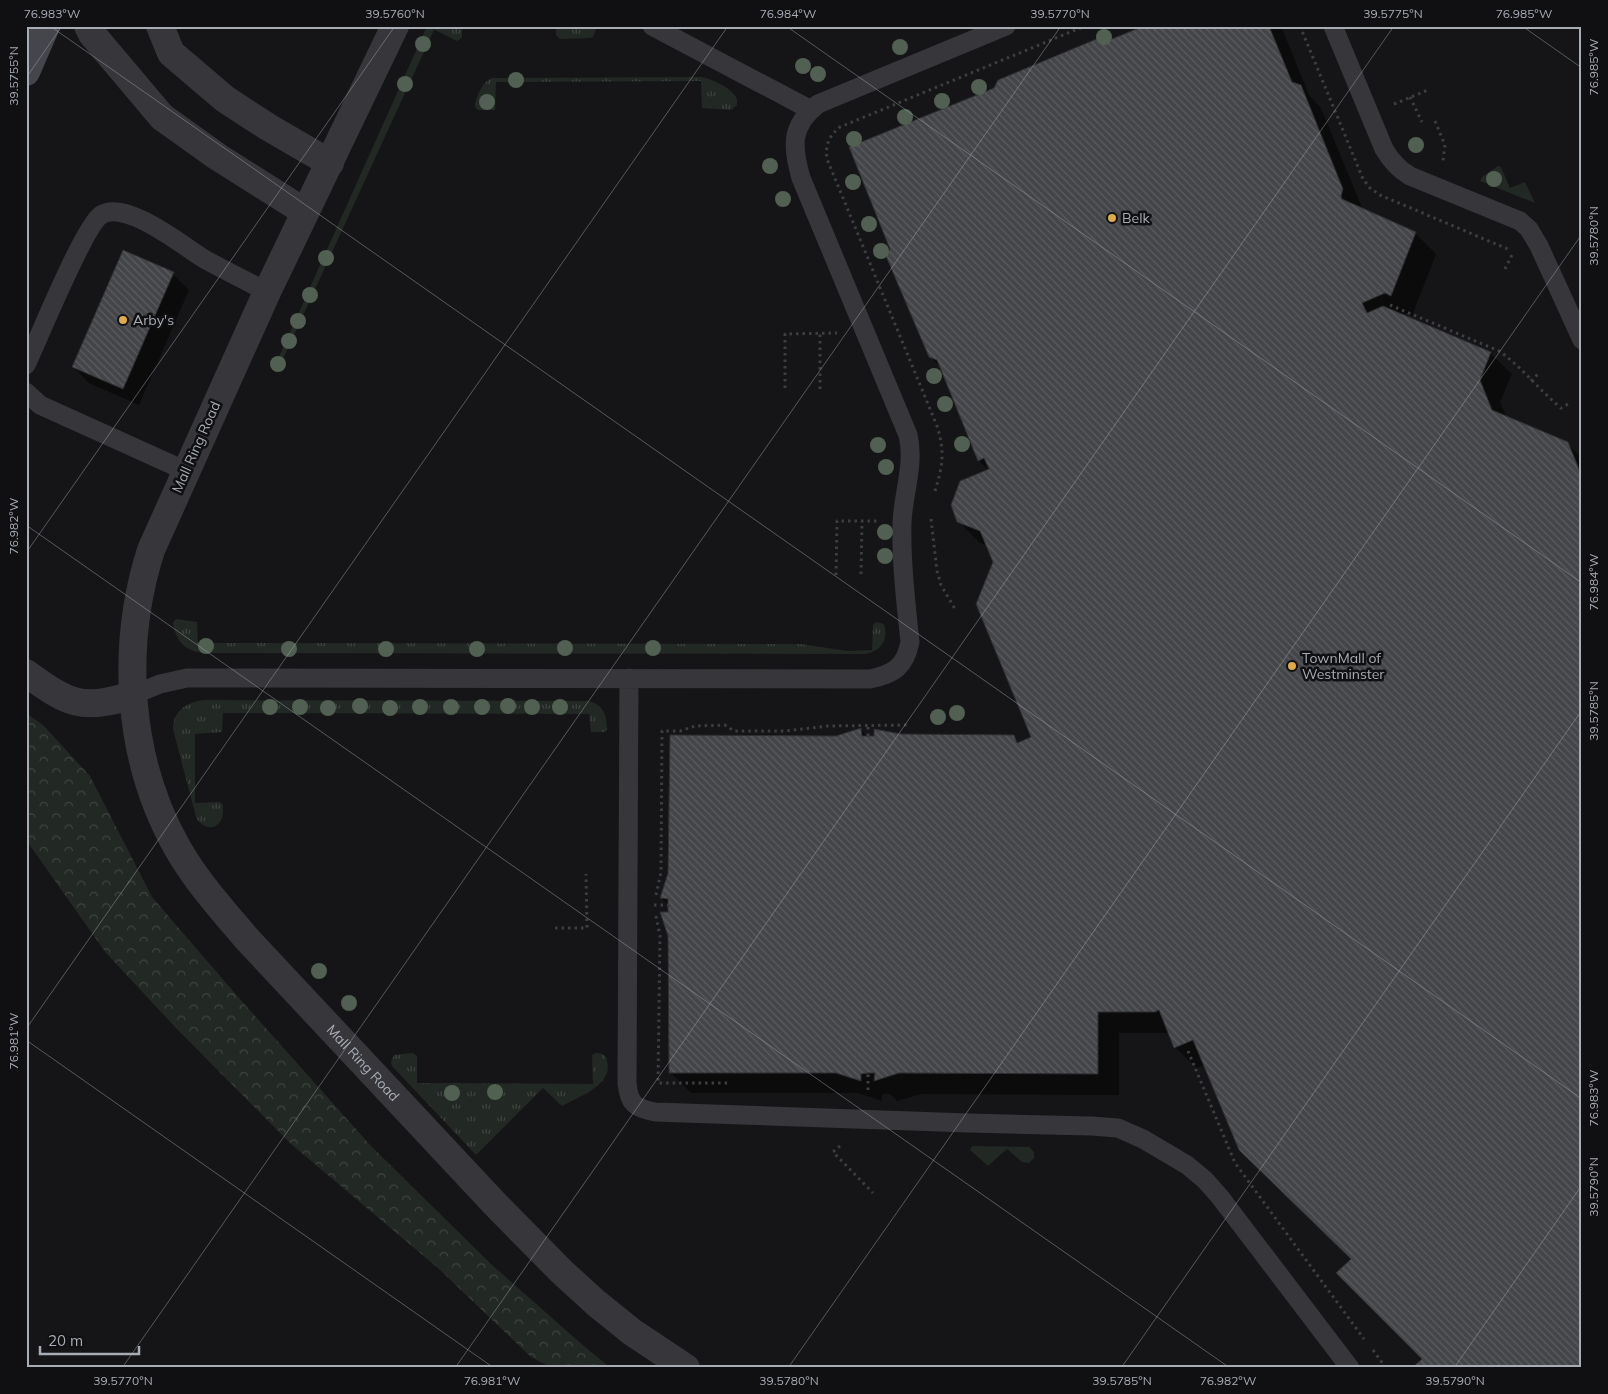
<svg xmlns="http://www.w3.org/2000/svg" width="1608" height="1394" viewBox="0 0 1608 1394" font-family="Mulish,sans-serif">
<defs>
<pattern id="grass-tufts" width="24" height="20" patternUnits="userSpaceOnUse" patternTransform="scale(1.25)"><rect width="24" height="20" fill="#222823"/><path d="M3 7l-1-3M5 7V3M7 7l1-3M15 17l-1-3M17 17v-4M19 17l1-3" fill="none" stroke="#3f4441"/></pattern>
<pattern id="forest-crowns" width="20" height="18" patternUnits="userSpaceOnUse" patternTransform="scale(1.25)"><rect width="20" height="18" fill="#222823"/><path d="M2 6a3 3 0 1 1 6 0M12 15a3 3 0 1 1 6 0" fill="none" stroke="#3f4441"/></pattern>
<pattern id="building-back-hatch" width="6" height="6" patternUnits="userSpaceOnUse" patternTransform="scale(1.25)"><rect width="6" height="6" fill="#444549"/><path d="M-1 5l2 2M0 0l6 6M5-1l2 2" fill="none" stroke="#5c5d61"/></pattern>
</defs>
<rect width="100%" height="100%" fill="#151517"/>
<!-- grass -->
<path fill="url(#grass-tufts)" d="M427,26H462V38L457,41Z
M556,26H597L593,37L590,38L560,39L556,35Z
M702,77C714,80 732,88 737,99V105L731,110L702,108L701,81L496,82L495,110H478L475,107C475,98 483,81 492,78Z
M176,619L197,622L198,643L801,644L847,651L872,650L873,625L876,622L884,624C889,640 881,651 865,654L205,653C186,652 176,642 173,623Z
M204,700L588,701C603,704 607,715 607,729L605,732H591L589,714L223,713L222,732L195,734V803L220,802L223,805C223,810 224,817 220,822C213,832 200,826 196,817L173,729C173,711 187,702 204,700Z
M413,1053L417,1056V1083L593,1084L592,1055L595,1053C601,1053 606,1054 607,1061C614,1085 578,1097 562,1106L543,1088L476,1155L392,1066L391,1062L394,1055Z"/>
<!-- forest -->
<path fill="url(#forest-crowns)" d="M26,713L43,725L90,776L152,897L239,998L371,1146L492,1265L585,1347L611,1368H552L531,1357L439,1269L291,1144L175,1027L106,953L26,840Z"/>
<!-- garden -->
<path fill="#222823" d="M427,26L434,30L277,372L273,370Z
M1498,166L1501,167L1510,188L1525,182L1535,203L1480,181L1482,177Z
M972,1146L1029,1147L1034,1152V1158L1029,1163L1022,1162L1007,1149L988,1166L970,1150Z"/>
<!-- shadow -->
<path fill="#0007" d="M1147,26H1281L1309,95L1321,108L1363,210L1415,233L1436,254L1412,316L1407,313L1402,316L1490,353L1512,374L1500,402L1507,418L1567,443L1582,458V1368L1423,1359L1352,1260L1205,1065L1197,1068L1175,1047L1170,1033H1119V1095L921,1094L897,1101L890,1094H882V1101L858,1093H691L670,1072L669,906L661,898L836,737L861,730L868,737H1013L1019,743L1033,738L995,562L988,546L980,543L958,521L989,470L979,461L941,367L930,356L1107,43Z
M173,274L189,290L139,405L89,383L73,367Z"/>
<!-- building -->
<path fill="url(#building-back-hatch)" stroke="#2f2f32" d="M1144,26H1269L1292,82L1301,85L1343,189L1341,196L1342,199L1416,232L1391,296L1385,293L1362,303L1367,313L1383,306L1491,352L1480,380L1492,410L1568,442L1582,477V1368H1412L1422,1359L1336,1273L1351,1259L1239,1150L1193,1040L1174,1048L1159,1010L1155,1012H1098V1074L899,1073L874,1081L875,1073H868L861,1074V1081L836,1073H669L668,936L660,912H668V899L660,898L668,873L670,735L836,736L861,728L862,736H874V729L901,734L1014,735L1017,743L1031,737L976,604L993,562L980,531L957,522L951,505L960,481L989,469L984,458L978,461L937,360L929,357L886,256L890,249L849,147L994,88L998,80L1099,38L1107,41Z
M123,250L174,272L123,389L72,367Z"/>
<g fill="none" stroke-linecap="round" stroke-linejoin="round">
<!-- path -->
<path stroke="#3d3e42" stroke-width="3" stroke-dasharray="2.5 4" stroke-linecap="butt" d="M1300,26L1363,179L1370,188L1380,195L1510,250
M1410,97L1422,122
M1394,104L1428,90
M1435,121L1445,145L1443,161
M1505,269L1513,253
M1390,305L1499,351C1522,367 1539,390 1561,408L1568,404
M1531,381L1538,374
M785,388V334L837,333
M820,389V334
M935,491C943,465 945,451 937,426L827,159C825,145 829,136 840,127L1085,26
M931,519L937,571L941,585L955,609
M861,574L862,521
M836,575L837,521H877
M868,736V726
M656,895L661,872L662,731H680L695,726L725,725L734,731H786L828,726L908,725
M654,905H668
M656,916L660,936L658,1083H730
M555,928H587L586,874
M1188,1051L1235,1163L1364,1339
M868,1090V1073
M840,1146L833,1152L873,1193
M1373,1350L1386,1368"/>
<!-- lane -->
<path stroke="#37373b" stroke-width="19" d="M652,26L811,110
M1333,26L1384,149C1391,161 1398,169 1410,176L1520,221L1529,229L1539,246L1582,340
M26,365C38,340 84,226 101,215C126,199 184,247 206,260C226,271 247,281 267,292
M26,392L40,405L186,471
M629,678L627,1083C629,1103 634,1108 655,1112L968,1123L1091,1126L1118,1128L1143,1139L1187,1165L1205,1180L1220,1197L1350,1368
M133,695L160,684L187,678L870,679C894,674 905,667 910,642C906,604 901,561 902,523C903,493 915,465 908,435L801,178C792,147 790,126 818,104L1006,26"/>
<!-- street -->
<g stroke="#37373b" stroke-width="28">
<path d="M88,26L92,34L162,117L218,157L305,212"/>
<path d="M160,26L171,53L225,99L268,127L330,163"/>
<path id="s1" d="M395,26L267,292L151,550C120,647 127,760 178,849C197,882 223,911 247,939L495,1204L562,1272L596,1303L632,1332L686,1368"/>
<path d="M26,673C69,704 81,711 133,695"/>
</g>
<!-- secondary -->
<path stroke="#45464b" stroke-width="28" d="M26,72L46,26"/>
</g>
<!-- trees -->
<g fill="#516052">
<circle cx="1104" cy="37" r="8"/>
<circle cx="423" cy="44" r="8"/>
<circle cx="900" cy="47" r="8"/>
<circle cx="803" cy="66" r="8"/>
<circle cx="818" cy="74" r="8"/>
<circle cx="516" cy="80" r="8"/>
<circle cx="405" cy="84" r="8"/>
<circle cx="979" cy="87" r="8"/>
<circle cx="942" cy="101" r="8"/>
<circle cx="487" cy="102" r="8"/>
<circle cx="905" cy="117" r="8"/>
<circle cx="854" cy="139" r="8"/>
<circle cx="1416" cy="145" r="8"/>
<circle cx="770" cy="166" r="8"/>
<circle cx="1494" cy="179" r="8"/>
<circle cx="853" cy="182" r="8"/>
<circle cx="783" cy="199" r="8"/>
<circle cx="869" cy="224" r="8"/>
<circle cx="881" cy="251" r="8"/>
<circle cx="326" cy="258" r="8"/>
<circle cx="310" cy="295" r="8"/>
<circle cx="298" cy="321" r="8"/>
<circle cx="289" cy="341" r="8"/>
<circle cx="278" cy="364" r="8"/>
<circle cx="934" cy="376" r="8"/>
<circle cx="945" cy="404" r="8"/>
<circle cx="962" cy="444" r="8"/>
<circle cx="878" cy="445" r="8"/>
<circle cx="886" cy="467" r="8"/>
<circle cx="885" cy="532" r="8"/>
<circle cx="885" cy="556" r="8"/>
<circle cx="206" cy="646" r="8"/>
<circle cx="565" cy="648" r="8"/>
<circle cx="653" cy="648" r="8"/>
<circle cx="289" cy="649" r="8"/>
<circle cx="386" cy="649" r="8"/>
<circle cx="477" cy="649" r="8"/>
<circle cx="360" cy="706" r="8"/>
<circle cx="508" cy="706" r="8"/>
<circle cx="270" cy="707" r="8"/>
<circle cx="300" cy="707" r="8"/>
<circle cx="420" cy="707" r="8"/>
<circle cx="451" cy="707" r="8"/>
<circle cx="482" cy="707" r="8"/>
<circle cx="532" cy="707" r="8"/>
<circle cx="560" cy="707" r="8"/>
<circle cx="328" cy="708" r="8"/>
<circle cx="390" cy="708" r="8"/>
<circle cx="957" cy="713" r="8"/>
<circle cx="938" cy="717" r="8"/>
<circle cx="319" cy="971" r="8"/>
<circle cx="349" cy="1003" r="8"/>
<circle cx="495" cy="1092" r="8"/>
<circle cx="452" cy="1093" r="8"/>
</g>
<!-- ticks -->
<path fill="none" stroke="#a8acb5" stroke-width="1" stroke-opacity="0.45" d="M50,26L1582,1099M786,26L1582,583M1522,26L1582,68M26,78L62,26M26,525L1230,1368M26,553L395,26M26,1029L728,26M26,1040L494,1368M122,1368L1061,26M455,1368L1394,26M788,1368L1582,234M1121,1368L1582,710M1454,1368L1582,1185"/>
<!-- markers -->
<g fill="#deab46" stroke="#101012" stroke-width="2">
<circle cx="1112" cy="218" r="5"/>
<circle cx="123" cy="320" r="5"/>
<circle cx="1292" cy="666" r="5"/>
</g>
<g text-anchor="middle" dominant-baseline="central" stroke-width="5" stroke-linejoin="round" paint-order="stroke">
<!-- poi labels -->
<g font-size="14" fill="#a8acb5" stroke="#101012" text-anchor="start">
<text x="1122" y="218">Belk</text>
<text x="133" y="320">Arby's</text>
<text x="1302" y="658">TownMall of<tspan x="1302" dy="16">Westminster</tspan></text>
</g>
<!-- street labels -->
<g font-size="14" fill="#a8acb5" stroke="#101012">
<text transform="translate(196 447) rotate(-66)">Mall Ring Road</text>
<text stroke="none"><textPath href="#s1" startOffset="1170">Mall Ring Road</textPath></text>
</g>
</g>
<!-- border -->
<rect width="1608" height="1394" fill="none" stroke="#101012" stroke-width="55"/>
<!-- scale -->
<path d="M40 1346v8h99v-8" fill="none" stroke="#a8acb5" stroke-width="2.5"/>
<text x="48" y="1346" font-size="15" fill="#a8acb5" stroke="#101012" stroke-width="4" paint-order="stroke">20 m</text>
<rect x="28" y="28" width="1552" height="1338" fill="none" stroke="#a8acb5" stroke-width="2"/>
<g font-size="12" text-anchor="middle" fill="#a8acb5">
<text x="52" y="18">76.983°W</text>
<text x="395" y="18">39.5760°N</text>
<text x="788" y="18">76.984°W</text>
<text x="1060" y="18">39.5770°N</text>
<text x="1393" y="18">39.5775°N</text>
<text x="1524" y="18">76.985°W</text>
<text transform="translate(1594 67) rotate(-90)" y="4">76.985°W</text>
<text transform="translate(14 76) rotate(-90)" y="4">39.5755°N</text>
<text transform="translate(1594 236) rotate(-90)" y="4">39.5780°N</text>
<text transform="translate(14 526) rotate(-90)" y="4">76.982°W</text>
<text transform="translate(1594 582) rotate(-90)" y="4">76.984°W</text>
<text transform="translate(1594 711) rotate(-90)" y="4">39.5785°N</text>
<text transform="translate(14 1041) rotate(-90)" y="4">76.981°W</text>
<text transform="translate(1594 1098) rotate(-90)" y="4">76.983°W</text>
<text transform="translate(1594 1187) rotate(-90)" y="4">39.5790°N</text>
<text x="123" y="1385">39.5770°N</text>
<text x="492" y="1385">76.981°W</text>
<text x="789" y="1385">39.5780°N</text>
<text x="1122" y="1385">39.5785°N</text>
<text x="1228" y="1385">76.982°W</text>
<text x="1455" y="1385">39.5790°N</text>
</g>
</svg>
